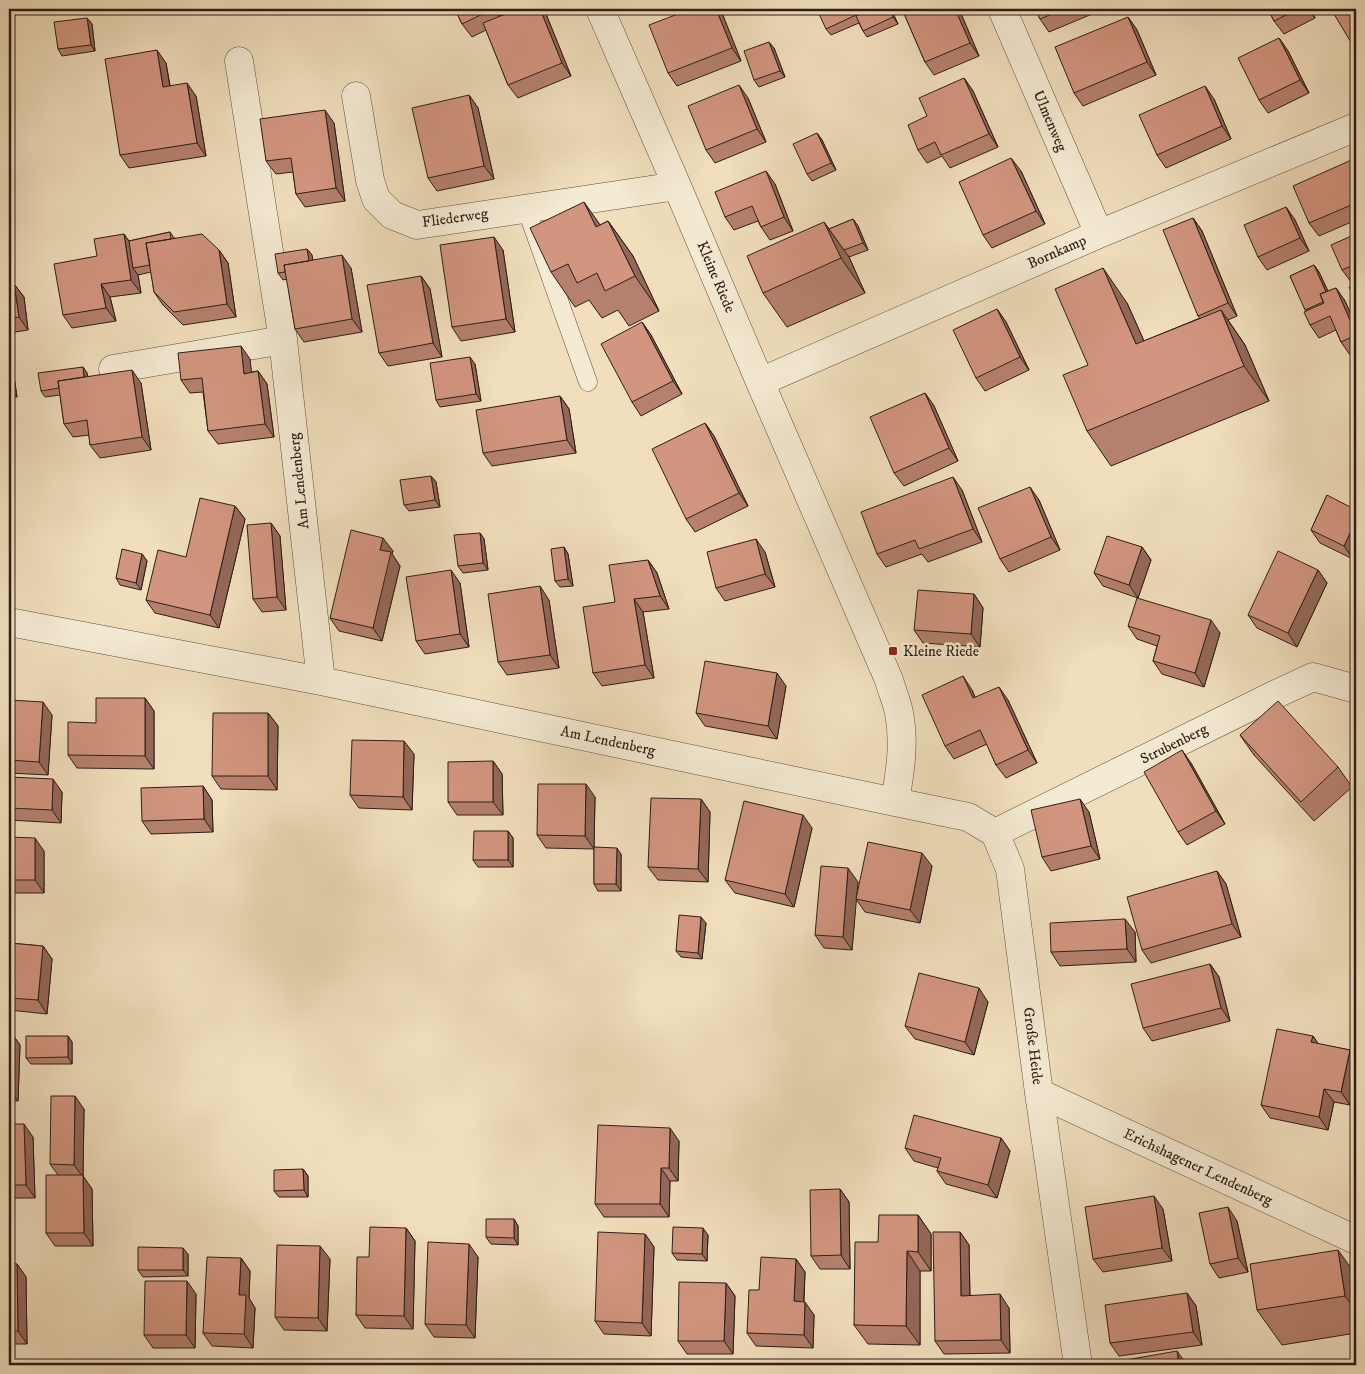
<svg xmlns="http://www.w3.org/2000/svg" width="1365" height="1374" viewBox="0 0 1365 1374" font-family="'IM FELL DW Pica',serif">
<rect width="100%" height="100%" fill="#f0debc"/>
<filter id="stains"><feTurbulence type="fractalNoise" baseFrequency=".004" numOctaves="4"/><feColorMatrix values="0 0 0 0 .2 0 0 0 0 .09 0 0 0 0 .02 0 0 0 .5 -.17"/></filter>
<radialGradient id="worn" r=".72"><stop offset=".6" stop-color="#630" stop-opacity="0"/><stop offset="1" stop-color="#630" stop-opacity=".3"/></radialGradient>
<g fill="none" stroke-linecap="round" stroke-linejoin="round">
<!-- lane casing -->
<g stroke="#5e4e40" stroke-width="19">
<path id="lane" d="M526,208L588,382"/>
</g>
<!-- street casing -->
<g stroke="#5e4e40" stroke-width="29">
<path id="street" d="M600,9L677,186L760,382L889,680C892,691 897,702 899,713C905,743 900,772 895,802
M1002,9L1099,234
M239,61L283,340
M356,96L370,180L376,199L392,215L417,225L677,186
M113,369L283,340L321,681
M760,382L1099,234L1356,127
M9,622L321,681L895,802L968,817L995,833L1010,869L1039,1093L1078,1365
M995,833L1274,695L1313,677L1356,689
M1039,1093L1356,1240"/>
</g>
<!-- lane -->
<use href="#lane" stroke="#f5ead3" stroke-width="18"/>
<!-- street -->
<use href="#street" stroke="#f5ead3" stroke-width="28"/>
</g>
<!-- wall -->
<path fill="#b5806d" stroke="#2d1e17" d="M455,9H496L500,16L546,14L571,76L518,98L508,85L486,30L472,37L462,24Z
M831,9H855L858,15L871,9H891L898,24L867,37L863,31L859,23L831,35L826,29Z
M902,9H959L979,56L934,75L925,62Z
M1035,9H1096L1097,12L1049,32L1040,19Z
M1268,9H1311L1315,18L1284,34L1274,21Z
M1356,9V51L1352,44Z
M722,13L741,61L677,86L668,73Z
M1128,17L1137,30L1156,75L1083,106L1074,93Z
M87,18L92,24L95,51L62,56L58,49Z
M1279,38L1288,51L1309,93L1268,113L1259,100Z
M774,48L785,77L759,87L754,80Z
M166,63L170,85L196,96L206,156L129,168L120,155Z
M964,78L973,91L998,147L950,168L942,156L927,163L918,150L927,116Z
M469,95L478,108L494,179L437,191L428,178Z
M748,98L766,142L715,163L706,150Z
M1214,99L1231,139L1166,168L1157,155Z
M334,123L345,201L305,207L296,194L293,172L276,174L266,161Z
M817,133L822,140L836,170L812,181L807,174Z
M1356,158V220L1319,236L1309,223Z
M1021,171L1045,224L992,248L983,235Z
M775,184L793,231L770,240L761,227L758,221L734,230L725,217Z
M1286,207L1295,220L1309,251L1267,270L1258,257Z
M1193,218L1202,231L1237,316L1228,320L1245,345L1269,401L1111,466L1087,431L1088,365L1127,303L1144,341L1200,318L1198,316Z
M853,219L858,226L868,250L849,257L865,293L787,327L763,293L824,222L829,229Z
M608,221L633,256L659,311L629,326L618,310L602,318L589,300L575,307L551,272L600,225Z
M170,232L174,238L219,250L228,263L236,317L183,325L163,305L154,292L151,272L138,275L141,293L110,297L116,321L72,328L63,315L97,256L124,234L129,241Z
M1356,234V281L1352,283L1342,270Z
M307,249L312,255V260L351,268L362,332L304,342L295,329L287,279L283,280L278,273Z
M503,250L515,332L461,341L452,327Z
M1314,265L1319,272L1328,291L1336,288L1345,301L1356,326V353L1350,355L1341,342L1336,330L1319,338L1310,325L1306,311L1290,276Z
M421,276L430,289L442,357L388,366L379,353Z
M14,284L24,297L28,330L9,333V285Z
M997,309L1006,322L1029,370L985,391L976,378Z
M642,322L651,335L682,394L641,416L632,402Z
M9,342L17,397L9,398Z
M250,359L251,372L258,371L267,384L274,437L218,444L208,431L203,392L190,393L181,380Z
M475,364L481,401L440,407L436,400Z
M83,367L87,373L88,377L141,383L151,450L100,458L90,445L89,435L73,437L64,424L60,395L45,397L41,391Z
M925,393L934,406L958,461L904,486L894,473Z
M560,396L569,409L576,453L492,466L483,453Z
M705,423L714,436L748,506L695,532L686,519Z
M431,476L436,482L440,507L409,511L404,505Z
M962,490L982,542L928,562L922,554L886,567L877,554Z
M1327,495L1353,559L1320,543L1311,530Z
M1039,500L1060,550L1009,572L1000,559Z
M235,506L245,519L219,628L155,613L146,600L186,557Z
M271,523L280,536L286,610L262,612L253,599Z
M480,533L484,539L488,570L463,573L458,566Z
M564,547L568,554L573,586L560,587L555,581Z
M1142,547L1151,560L1138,598L1103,586L1094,573Z
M393,551L392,554L400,566L382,641L339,631L330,618Z
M765,552L775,587L725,601L716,588Z
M142,554L147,561L141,590L120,585L116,578Z
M648,560L657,573L669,609L643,612L654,678L602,686L593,673L615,602Z
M1318,570L1327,583L1297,647L1257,628L1248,615Z
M460,583L469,647L425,654L416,641Z
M974,594L983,608L980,647L923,643L914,630Z
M549,600L559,668L507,675L498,662Z
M1128,626L1220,633L1204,687L1162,674L1153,661L1157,646L1137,639Z
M786,686L777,739L705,726L696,713Z
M972,690L975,697L1008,700L1037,763L1006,778L996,765L987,744L954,759L945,746Z
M145,698L154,711V769L77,768L68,755L96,723Z
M9,700L52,715L48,775L9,773Z
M268,713L278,726L277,790L221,789L212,776Z
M1240,735L1338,767L1352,787L1314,821L1254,755Z
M414,754L412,810L359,808L350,795Z
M493,761L502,774L503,815H457L448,802Z
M1191,763L1225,824L1187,845L1178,832Z
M9,777L62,792L61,823L9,820Z
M203,786L212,800L213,832L151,834L142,821Z
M595,797L594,847L621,854V891H598L594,884V849L546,848L537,835Z
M701,799L710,812L708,882L658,880L648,867Z
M1089,812L1100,859L1051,871L1042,857Z
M812,828L794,907L735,893L725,880Z
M508,831L513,838V867H478L473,860Z
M9,837L44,851V893H9Z
M932,866L920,923L865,912L856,899L852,950L824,948L815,935L858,882L856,898Z
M1217,871L1226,884L1241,937L1151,963L1142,950Z
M706,923L702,959L681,957L676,951Z
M1135,932L1136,962L1060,966L1051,952Z
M9,943L43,946L52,959L47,1014L9,1010Z
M1210,964L1219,977L1230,1021L1152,1041L1143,1028Z
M988,1002L974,1055L915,1039L905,1026Z
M9,1032H11L20,1045L18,1101H9Z
M68,1036L72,1042V1064H31L26,1058Z
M1313,1036L1318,1044L1350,1050L1356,1059V1075L1350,1105L1334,1102L1328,1130L1270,1118L1261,1105Z
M84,1109L83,1176L92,1189L93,1246H55L46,1233L58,1175L50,1164Z
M9,1124L33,1137L35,1198H9Z
M1001,1138L1010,1151L997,1198L946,1184L937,1171L938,1168L914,1161L905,1148Z
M679,1141L678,1181H670L669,1217H604L595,1204Z
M303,1169L308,1176V1197H279L274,1191Z
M840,1189L849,1202L850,1269H820L811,1256Z
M1163,1209L1172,1261L1103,1272L1093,1259Z
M918,1215L931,1234V1271H920V1345L868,1344L854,1325L878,1242Z
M514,1219L518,1226V1245L491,1244L486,1237Z
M1237,1221L1248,1272L1219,1278L1210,1264Z
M406,1228L415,1241L413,1329L365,1328L356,1315L369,1257Z
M960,1232L969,1245L970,1295L1009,1308L1010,1353L944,1354L935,1341Z
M645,1234L654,1247L651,1336L604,1334L595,1321Z
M708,1235L707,1261L677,1260L672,1253Z
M188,1254V1276L143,1277L138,1270Z
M478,1257L475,1338L434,1337L425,1324Z
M241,1258L250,1271L249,1298L255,1308L253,1348L212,1346L203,1333Z
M330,1259L327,1331L284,1330L275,1317Z
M796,1259L805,1272L804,1302L814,1315L813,1348L756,1346L747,1333L759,1290Z
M9,1264H17L26,1277L27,1344H9Z
M1356,1275V1333L1282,1345L1257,1310Z
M726,1283L735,1296L733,1354H687L678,1341Z
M1187,1293L1196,1306L1202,1345L1119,1356L1110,1343Z
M196,1294L195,1348H153L144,1335Z"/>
<!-- shaded-wall -->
<path fill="#936859" stroke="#2d1e17" d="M494,9H496L503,21Z
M540,9H542L546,14L571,76L562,63Z
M716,9H719L722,13L741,61L732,48Z
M889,9H891L898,24L893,17Z
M955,9H959L979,56L970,43Z
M1309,9H1311L1315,18Z
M1128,17L1137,30L1156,75L1147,62Z
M87,18L92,24L95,51L91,45Z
M1279,38L1288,51L1309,93L1300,80Z
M769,42L774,48L785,77L780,71Z
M157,50L166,63L172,100L163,87Z
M964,78L973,91L998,147L989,134Z
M187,83L196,96L206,156L197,143Z
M739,85L748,98L766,142L757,129Z
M1205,86L1214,99L1231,139L1222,126Z
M469,95L478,108L494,179L484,166Z
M325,110L334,123L345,201L336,188Z
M817,133L822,140L836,170L831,163Z
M1011,158L1021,171L1045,224L1036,211Z
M766,171L775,184L793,231L784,217Z
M584,202L608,236L596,227Z
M1286,207L1295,220L1309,251L1300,238Z
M1193,218L1202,231L1237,316L1228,303Z
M853,219L858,226L868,250L863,243Z
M608,221L633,256L659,311L635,276Z
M824,222L849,257L865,293L841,258Z
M124,234L133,247V268L138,275L141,293L131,280Z
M494,237L503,250L515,332L506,319Z
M307,249L312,255L315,274L310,267Z
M219,250L228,263L236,317L227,304Z
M342,255L351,268L362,332L352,319Z
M1314,265L1319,272L1334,305L1329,299Z
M1103,268L1127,303L1161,379L1136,344Z
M421,276L430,289L442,357L433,343Z
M14,284L24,297L28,330L19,317Z
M101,284L110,297L116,321L106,308Z
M1336,288L1345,301L1356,326V334Z
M997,309L1006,322L1029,370L1020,357Z
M1221,310L1245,345L1269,401L1244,366Z
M642,322L651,335L682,394L673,381Z
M9,342L17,397L9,385Z
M241,346L250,359L253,387L244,374Z
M470,357L475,364L481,401L476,394Z
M83,367L87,373L90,391L85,384Z
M132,370L141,383L151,450L142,437Z
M258,371L267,384L274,437L265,424Z
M925,393L934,406L958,461L949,448Z
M560,396L569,409L576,453L567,440Z
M705,423L714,436L748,506L739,493Z
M431,476L436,482L440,507L435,500Z
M953,477L962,490L982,542L973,529Z
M1030,487L1039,500L1060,550L1051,537Z
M235,506L245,519L219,628L210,615Z
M1356,520V552L1353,559L1344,546Z
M271,523L280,536L286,610L277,597Z
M480,533L484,539L488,570L483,563Z
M383,538L393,551L392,554L400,566L382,641L373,628L380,550Z
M756,539L765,552L775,587L765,574Z
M564,547L568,554L573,586L568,579Z
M1142,547L1151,560L1138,598L1129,585Z
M142,554L147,561L141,590L136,583Z
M648,560L657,573L669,609L660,596Z
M451,570L460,583L469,647L460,634Z
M1318,570L1327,583L1297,647L1288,633Z
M540,586L549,600L559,668L550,655Z
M974,594L983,608L980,647L971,634Z
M634,599L643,612L654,678L645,665Z
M1211,620L1220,633L1204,687L1195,673Z
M777,673L786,686L777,739L768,726Z
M963,676L972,690L982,712L973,698Z
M999,687L1008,700L1037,763L1028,750Z
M145,698L154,711V769L145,756Z
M43,702L52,715L48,775L39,762Z
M268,713L278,726L277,790L268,776Z
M404,741L414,754L412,810L403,797Z
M1182,750L1191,763L1225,824L1216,811Z
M493,761L502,774L503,815L493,802Z
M53,779L62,792L61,823L52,810Z
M586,784L595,797L594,849L585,836Z
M203,786L212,800L213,832L204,819Z
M701,799L710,812L708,882L698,869Z
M1080,799L1089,812L1100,859L1091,846Z
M803,815L812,828L794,907L785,894Z
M508,831L513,838V867L508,860Z
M35,838L44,851V893L35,880Z
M617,848L621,854V891L616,884Z
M922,853L932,866L920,923L910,910Z
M848,868L858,882L852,950L843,937Z
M1217,871L1226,884L1241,937L1232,924Z
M701,917L706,923L702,959L698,953Z
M1125,919L1135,932L1136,962L1127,949Z
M43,946L52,959L47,1014L38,1000Z
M1210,964L1219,977L1230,1021L1221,1008Z
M979,988L988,1002L974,1055L965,1042Z
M11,1032L20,1045L18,1101L9,1088Z
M68,1036L72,1042V1064L68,1057Z
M1313,1036L1322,1049L1311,1042Z
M1350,1050L1356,1059V1075L1350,1105L1341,1092Z
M1324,1089L1334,1102L1328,1130L1319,1117Z
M75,1096L84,1109L83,1176L92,1189L93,1246L84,1233L83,1177L74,1165Z
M24,1124L33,1137L35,1198L26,1185Z
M670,1128L679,1141L678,1181L669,1168Z
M1001,1138L1010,1151L997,1198L988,1185Z
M661,1168L670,1181L669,1217L660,1204Z
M303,1169L308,1176V1197L304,1190Z
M840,1189L849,1202L850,1269L841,1255Z
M1154,1196L1163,1209L1172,1261L1162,1248Z
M1228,1207L1237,1221L1248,1272L1238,1258Z
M918,1215L931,1234V1271L918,1252Z
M514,1219L518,1226V1245L514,1238Z
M406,1228L415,1241L413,1329L404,1316Z
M703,1228L708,1235L707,1261L702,1254Z
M960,1232L969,1245L970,1309L961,1296Z
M645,1234L654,1247L651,1336L642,1323Z
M469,1244L478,1257L475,1338L466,1325Z
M320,1246L330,1259L327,1331L318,1318Z
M183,1248L188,1254V1276L183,1270Z
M1338,1250L1356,1275V1311L1345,1296Z
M907,1251L920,1271V1345L906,1326Z
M241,1258L250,1271L249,1298L255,1308L253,1348L244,1334L239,1295Z
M796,1259L805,1272L803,1314L794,1301Z
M17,1264L26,1277L27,1344L18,1331Z
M187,1281L196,1294L195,1348L186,1335Z
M726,1283L735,1296L733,1354L724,1341Z
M1187,1293L1196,1306L1202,1345L1193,1332Z
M1000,1294L1009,1308L1010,1353L1001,1340Z
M805,1302L814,1315L813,1348L804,1335Z
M1177,1351L1187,1365H1179Z"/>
<!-- building -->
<path fill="#d2957f" stroke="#2d1e17" d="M455,9H493L462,24Z
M518,9H540L562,63L508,85L483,23Z
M691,9H716L732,48L668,73L649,25Z
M831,9H853L856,15L826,29L819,14Z
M871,9H889L893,17L863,31L856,16Z
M902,9H955L970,43L925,62Z
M1035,9H1064L1040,19Z
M1268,9H1298L1274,21Z
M1331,9H1356V42L1352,44Z
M1128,17L1147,62L1074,93L1055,47Z
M87,18L91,45L58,49L54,22Z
M1279,38L1300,80L1259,100L1238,58Z
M769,42L780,71L754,80L744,51Z
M157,50L163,87L187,83L197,143L120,155L105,59Z
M964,78L989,134L941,155L935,142L918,150L908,125L927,116L919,98Z
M739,85L757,129L706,150L688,106Z
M1205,86L1222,126L1157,155L1139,115Z
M469,95L484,166L428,178L412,108Z
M325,110L336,188L296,194L291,158L266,161L260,119Z
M817,133L831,163L807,174L793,144Z
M1011,158L1036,211L983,235L959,182Z
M1356,158V203L1309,223L1293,186Z
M766,171L784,217L761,227L752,206L725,217L715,192Z
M584,202L596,227L608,221L635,276L605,291L597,273L577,283L568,264L551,272L530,228Z
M1286,207L1300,238L1258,257L1244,225Z
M1193,218L1228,303L1198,316L1163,230Z
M853,219L863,243L844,250L829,229Z
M824,222L841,258L763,293L747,256Z
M170,232L171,239L146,243L150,265L133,268L129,241Z
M124,234L131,280L101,284L106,308L63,315L54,264L97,256L94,239Z
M202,234L219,250L227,304L174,312L154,292L146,243Z
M1356,234V264L1342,270L1331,245Z
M494,237L506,319L452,327L440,245Z
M307,249L309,261L284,265L285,272L278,273L275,254Z
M342,255L352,319L295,329L284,265Z
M1314,265L1326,292L1320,294L1323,302L1305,310L1290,276Z
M1103,268L1136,344L1221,310L1244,366L1087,431L1063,375L1088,365L1055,289Z
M421,276L433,343L379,353L367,285Z
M1356,283V302L1349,287Z
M14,284L19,317L9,319V285Z
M1336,288L1356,334V335L1341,342L1330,316L1310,325L1304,312L1324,303L1320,294Z
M997,309L1020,357L976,378L953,330Z
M642,322L673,381L632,402L601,344Z
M241,346L244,374L258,371L265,424L208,431L202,378L181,380L178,353Z
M470,357L476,394L436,400L430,363Z
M83,367L84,377L58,381L59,388L41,391L38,373Z
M132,370L142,437L90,445L87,420L64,424L58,381Z
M925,393L949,448L894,473L870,417Z
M560,396L567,440L483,453L476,410Z
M705,423L739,493L686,519L652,449Z
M431,476L435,500L404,505L400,480Z
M953,477L973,529L919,549L915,540L877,554L861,512Z
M1030,487L1051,537L1000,559L978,508Z
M1327,495L1356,510V520L1344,546L1311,530Z
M200,498L235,506L210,615L146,600L158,550L186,557Z
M271,523L277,597L253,599L247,525Z
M351,530L383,538L380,550L391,552L373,628L330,618Z
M480,533L483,563L458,566L454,535Z
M1107,536L1142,547L1129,585L1094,573Z
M756,539L765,574L716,588L707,552Z
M564,547L568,579L555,581L551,549Z
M122,549L142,554L136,583L116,578Z
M1278,551L1318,570L1288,633L1248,615Z
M648,560L660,596L634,599L645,665L593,673L583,607L615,602L609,565Z
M451,570L460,634L416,641L406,577Z
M540,586L550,655L498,662L488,594Z
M918,590L974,594L971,634L914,630Z
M1137,598L1211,620L1195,673L1153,661L1160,636L1128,626Z
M705,661L777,673L768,726L696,713Z
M963,676L973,698L999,687L1028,750L996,765L980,730L945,746L922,695Z
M96,698H145V756L68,755V722L96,723Z
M9,700L43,702L39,762L9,760Z
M1278,701L1338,767L1301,802L1240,735Z
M213,713H268V776H212Z
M352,740L404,741L403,797L350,795Z
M1182,750L1216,811L1178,832L1144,772Z
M493,761V802H448V762Z
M9,777L53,779L52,810L9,808Z
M538,784H586L585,836L537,835Z
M203,786L204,819L142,821L141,788Z
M651,798L701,799L698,869L648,867Z
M1080,799L1091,846L1042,857L1031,810Z
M744,801L803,815L785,894L725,880Z
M474,831H508V860H473Z
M9,837L35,838V880H9Z
M868,842L922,853L910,910L856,899Z
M594,847L617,848L616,884H594Z
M821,866L848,868L843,937L815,935Z
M1217,871L1232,924L1142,950L1127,897Z
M679,915L701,917L698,953L676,951Z
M1125,919L1127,949L1051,952L1050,923Z
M9,943L43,946L38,1000L9,998Z
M1210,964L1221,1008L1143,1028L1131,984Z
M919,973L979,988L965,1042L905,1026Z
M1277,1029L1313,1036L1311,1042L1350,1050L1341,1092L1324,1089L1319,1117L1261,1105Z
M9,1032H11L9,1088Z
M26,1036H68V1057L26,1058Z
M51,1096H75L74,1165L50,1164Z
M914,1115L1001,1138L988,1185L937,1171L941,1158L905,1148Z
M9,1124H24L26,1185H9Z
M598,1125L670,1128L669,1168H661L660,1204H595Z
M303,1169L304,1190L274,1191V1170Z
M46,1175H83L84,1233H46Z
M840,1189L841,1255L811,1256L810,1190Z
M1154,1196L1162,1248L1093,1259L1085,1207Z
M1228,1207L1238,1258L1210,1264L1199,1213Z
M879,1215H918V1252L907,1251L906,1326L854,1325L855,1242H878Z
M486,1219H514V1238L486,1237Z
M370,1227L406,1228L404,1316L356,1315L357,1257H369Z
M673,1227L703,1228L702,1254L672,1253Z
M598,1232L645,1234L642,1323L595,1321Z
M933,1232H960L961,1296L1000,1294L1001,1340L935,1341Z
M428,1242L469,1244L466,1325L425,1324Z
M277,1245L320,1246L318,1318L275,1317Z
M138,1247L183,1248V1270H138Z
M1338,1250L1345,1296L1257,1310L1250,1264Z
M207,1257L241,1258L239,1295H246L244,1334L203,1333Z
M761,1257L796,1259L794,1301L805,1302L804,1335L747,1333L749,1290H759Z
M9,1264H17L18,1331H9Z
M145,1281H187L186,1335H144Z
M679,1282L726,1283L724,1341H678Z
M1187,1293L1193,1332L1110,1343L1105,1305Z
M1177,1351L1179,1365H1097Z"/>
<!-- markers -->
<rect fill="#8f2418" stroke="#f5ead3" stroke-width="2" x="888" y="646" width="10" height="10" rx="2.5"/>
<g text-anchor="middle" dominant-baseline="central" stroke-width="5" stroke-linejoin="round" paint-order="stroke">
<!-- street labels -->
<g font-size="15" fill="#2d1e17" stroke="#f5ead3">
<text transform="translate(1050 121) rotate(67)">Ulmenweg</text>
<text transform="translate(455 218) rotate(-8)">Fliederweg</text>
<text transform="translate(1057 252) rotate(-24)">Bornkamp</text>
<text transform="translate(716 277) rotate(67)">Kleine Riede</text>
<text transform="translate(299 481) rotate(-96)">Am Lendenberg</text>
<text transform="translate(608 741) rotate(12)">Am Lendenberg</text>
<text transform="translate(1174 744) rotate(-26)">Strubenberg</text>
<text transform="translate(1033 1046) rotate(83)">Große Heide</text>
<text transform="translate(1198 1167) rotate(25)">Erichshagener Lendenberg</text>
</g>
<!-- poi labels -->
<g font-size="15" fill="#2d1e17" stroke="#f5ead3" text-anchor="start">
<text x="903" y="651">Kleine Riede</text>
</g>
</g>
<!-- margin -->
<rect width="1365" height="1374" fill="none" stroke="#f0debc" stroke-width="30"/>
<rect x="10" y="10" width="1345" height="1354" fill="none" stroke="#2d1e17" stroke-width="2.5"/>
<rect x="15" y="15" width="1335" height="1344" fill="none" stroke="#2d1e17"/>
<rect width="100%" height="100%" filter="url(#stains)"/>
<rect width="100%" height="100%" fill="url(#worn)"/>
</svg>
